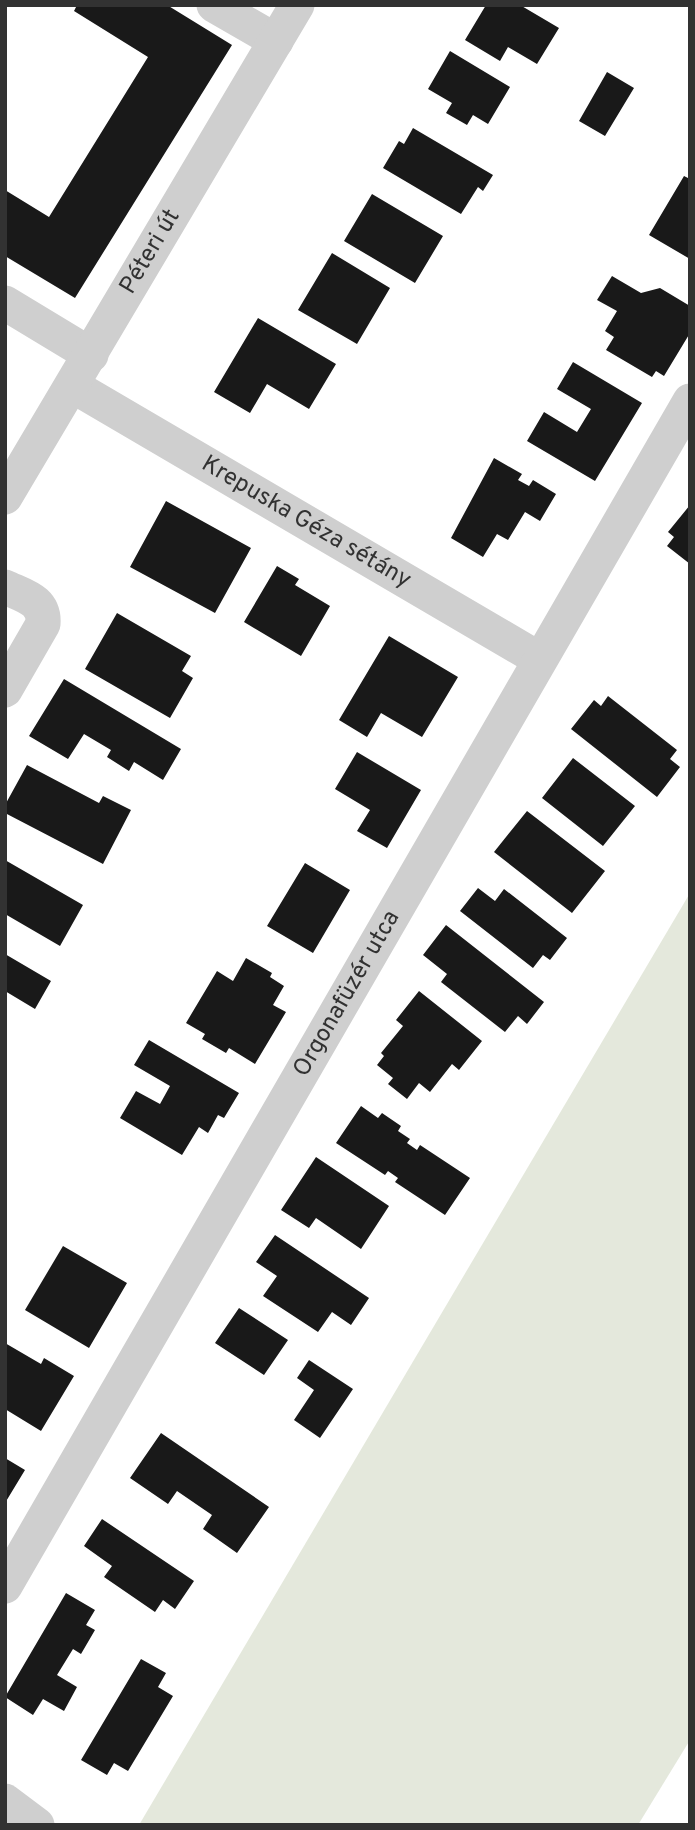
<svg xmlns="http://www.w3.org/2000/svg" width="695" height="1830" viewBox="0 0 695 1830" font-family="Overpass,sans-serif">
<rect width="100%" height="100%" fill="#fff"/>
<!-- green -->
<path fill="#e4e8dc" d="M690,893V1740L638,1825H139Z"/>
<!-- building -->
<path fill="#191919" d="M77,5H167L232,45L75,298L5,256V190L49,217L148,57L74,11Z
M486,5H520L559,28L537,64L508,47L500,61L465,40Z
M450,51L510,87L488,124L473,115L467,125L446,113L452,103L428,89Z
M607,72L634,88L605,136L579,121Z
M413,128L493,175L483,191L478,187L461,214L383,168L399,141L404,144Z
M684,176L690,179V259L649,235Z
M372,194L443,236L415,283L344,241Z
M332,253L390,288L357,344L298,310Z
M612,276L641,293L660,288L690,306V333L664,376L656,371L652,377L606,350L614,337L605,331L617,311L597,300Z
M258,318L336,364L309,409L267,384L250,413L214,392Z
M573,362L642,403L595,481L527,441L544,412L577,432L591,409L557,389Z
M494,458L522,474L518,480L529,486L533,480L556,494L540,521L525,512L508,540L497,534L483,557L451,538Z
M166,501L251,548L215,613L130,567Z
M690,505V564L667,546L674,537L668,532Z
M277,566L299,579L295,585L330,606L301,656L244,622Z
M117,613L191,656L182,671L193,678L170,718L85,669Z
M389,636L458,677L422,737L381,713L367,737L339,720Z
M64,679L181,749L163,780L134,762L129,771L107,757L111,750L84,734L68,759L29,736Z
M608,696L677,750L670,759L680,767L657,797L571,729L594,700L601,706Z
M357,752L421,790L387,848L357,831L370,810L335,789Z
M573,758L635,806L603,846L542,798Z
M27,765L99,803L103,796L131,810L103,864L5,813V805Z
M527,811L605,871L572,913L494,852Z
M5,860L83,905L60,946L5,914Z
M305,863L350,890L313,953L267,926Z
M478,888L495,901L504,889L567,938L550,960L543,955L533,968L460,911Z
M446,925L544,1002L527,1024L518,1016L505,1032L441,982L447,974L423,955Z
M5,954L51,981L35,1009L5,991Z
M246,958L272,973L270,977L284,986L273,1005L286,1012L255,1064L229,1048L226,1053L202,1039L205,1034L186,1023L217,971L233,981Z
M419,991L482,1041L459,1070L452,1064L430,1092L419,1083L407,1099L388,1084L393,1078L377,1065L384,1056L381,1053L403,1026L396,1020Z
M149,1040L239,1093L224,1118L218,1115L208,1133L199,1127L182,1155L120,1118L136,1091L160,1104L170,1086L134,1065Z
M361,1106L378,1118L382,1113L401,1126L398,1131L410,1139L407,1143L417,1150L420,1145L470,1178L445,1215L395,1182L398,1178L388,1171L385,1175L336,1143Z
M316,1157L389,1206L361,1249L316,1218L309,1228L281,1210Z
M275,1235L369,1298L351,1325L332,1312L318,1332L263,1296L277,1276L256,1262Z
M63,1246L127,1283L89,1348L25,1310Z
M239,1308L288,1340L264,1375L215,1343Z
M5,1343L41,1364L44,1358L74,1376L41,1431L5,1409Z
M309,1360L353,1389L320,1438L294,1420L314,1390L297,1378Z
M161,1433L269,1507L237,1553L203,1529L212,1515L177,1491L168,1504L130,1478Z
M5,1458L25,1470L5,1503Z
M102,1519L194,1581L175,1609L163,1600L155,1612L104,1577L112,1566L84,1546Z
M66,1593L95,1610L86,1625L95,1630L81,1654L73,1649L57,1675L77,1687L64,1711L43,1699L33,1715L5,1697Z
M141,1659L166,1673L158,1687L173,1696L128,1771L114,1763L107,1775L81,1760Z"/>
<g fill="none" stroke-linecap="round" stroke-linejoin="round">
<!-- minor -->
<g stroke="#cfcfcf" stroke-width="35">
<path d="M214,5L276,41"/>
<path d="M5,303L91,355"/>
<path id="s1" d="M73,386L539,659"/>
<path id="s2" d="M5,497L297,5"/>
<path d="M5,587C24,596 45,600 43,624L5,690"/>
<path id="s3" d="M5,1586L690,401"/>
<path d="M5,1801L37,1825"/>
</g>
</g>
<g text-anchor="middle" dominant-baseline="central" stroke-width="7" stroke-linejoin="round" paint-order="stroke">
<!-- street labels -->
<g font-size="24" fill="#323232" stroke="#fff">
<text stroke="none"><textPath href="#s2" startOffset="285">Péteri út</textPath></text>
<text stroke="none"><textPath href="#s1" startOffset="270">Krepuska Géza sétány</textPath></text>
<text stroke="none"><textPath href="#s3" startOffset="684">Orgonafüzér utca</textPath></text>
</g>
</g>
<!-- border -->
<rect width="695" height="1830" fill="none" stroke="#323232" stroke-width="14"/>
</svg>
